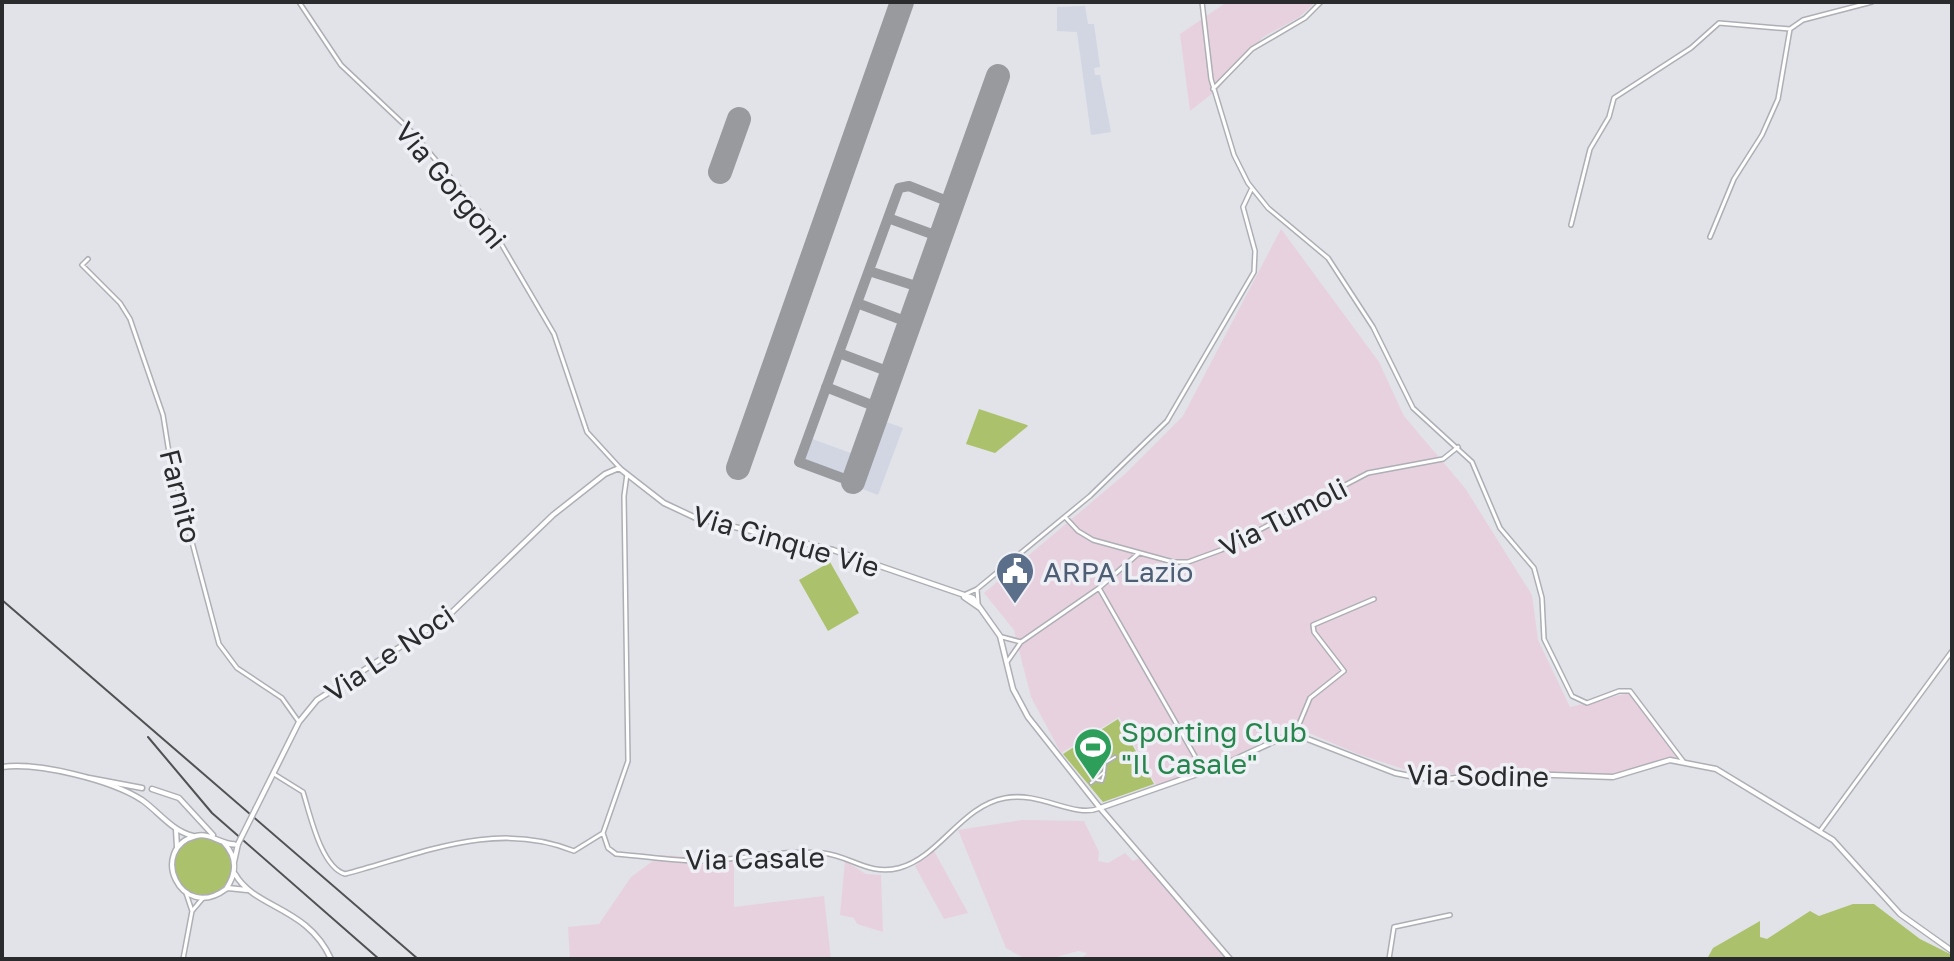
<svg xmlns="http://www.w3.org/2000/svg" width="1954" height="961" viewBox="0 0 1954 961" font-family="'Golos Text',sans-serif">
<rect width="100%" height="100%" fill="#e1e3e8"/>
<!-- industrial -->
<path fill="#e8d1de" d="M1227,2H1316L1298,18L1263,37L1218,89L1190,111L1180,34Z
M1281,229L1379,362L1404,416L1465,488L1532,595L1538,640L1570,707L1629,693L1676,757L1613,775L1483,771L1425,776L1358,754L1295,727L1215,765L1157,787L1119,717L1061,753L1031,697L1014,630L984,593L1125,474L1183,416Z
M1022,820L1084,821L1099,852L1098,861L1108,863L1125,853L1133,861L1141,857L1226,959H1081L1087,953L1078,951L1050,959H1025L1006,948L958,830Z
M933,849L968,913L944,919L915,866Z
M661,855L734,860V907L824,896L831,959H570L568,927L599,924L631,877Z
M845,861L866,874L881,875L883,932L857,924L854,918L840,915Z"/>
<!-- built -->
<path fill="#d2d6e2" d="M1085,6L1088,24H1094L1100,67L1094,68L1095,75H1100L1111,132L1091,135L1077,32L1057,31V7Z
M873,417L903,428L878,495L797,464L807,437L859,456Z"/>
<!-- green -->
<path fill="#acc16b" d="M979,409L1027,425L1028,426L995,453L966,444Z
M830,562L859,613L828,631L799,580Z
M1118,719L1154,784L1103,802L1063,754Z
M174 866a29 29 0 1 1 58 0a29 29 0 1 1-58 0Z
M1853,904H1874L1920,939L1952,955V959H1707L1713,948L1760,921V937L1767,939L1810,911L1819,916Z"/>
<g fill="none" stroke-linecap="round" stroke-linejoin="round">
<!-- taxiway -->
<path stroke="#989a9e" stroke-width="10" d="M888,218L940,237
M869,271L922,288
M857,303L910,323
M839,353L892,373
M826,387L879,408
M853,482L799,462L899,188L909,186L952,203"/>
<!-- runway -->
<path stroke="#989a9e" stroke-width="24" d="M720,172L739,119
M738,468L902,2
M853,482L998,76"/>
<!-- pedestrian casing -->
<g stroke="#adafb4" stroke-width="5">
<path id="pedestrian" d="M1097,780L1102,781L1104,774
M1091,783L1104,772L1105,763L1115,757"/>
</g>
<!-- minor casing -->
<g stroke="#adafb4" stroke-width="6">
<path id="minor" d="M299,2L341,65L412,132L489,223L554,334L587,432L620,468
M1202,2L1211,79L1234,155L1248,183L1268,208L1328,258L1373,327L1413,408L1472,462L1500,528L1534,568L1542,598L1544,639L1572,696L1587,703L1619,691H1630L1683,761
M1213,89L1252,49L1305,18L1321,2
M1571,225L1590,149L1609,117L1614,98L1691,48L1719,23L1790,29
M1710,237L1734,179L1762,135L1778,99L1790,29L1803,20L1872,2
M88,259L82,265L120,303L130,319L163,415L170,459L219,644L237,668L282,698L299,722
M1065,517L1078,531L1093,540L1173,562H1188L1221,550L1368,473L1443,459L1458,447
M1099,588L1204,772
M977,589L978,603
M966,594L977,589L1090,496L1167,421L1254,272L1255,251L1243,207L1251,190
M1002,637L1021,642
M1007,662L1021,642L1099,588L1139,553
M1295,734L1310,698L1344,671L1314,632L1313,625L1374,599
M274,774L303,792C310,814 321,867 345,874C421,854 496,819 574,851L603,833L608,848L616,854C644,856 673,861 701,861C742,860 783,849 823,853C851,856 869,876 899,868C940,857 961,806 1005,798C1041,791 1074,819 1100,808
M1820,831L1952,651
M603,833L628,761L624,496L627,474
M192,911L203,898
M183,959L192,911L186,893
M1389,959L1394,927L1450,915"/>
</g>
<!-- tertiary casing -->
<g stroke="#adafb4" stroke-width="7">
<path id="tertiary" d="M964,597L980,608
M2,767C38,762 111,780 142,800C159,812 172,831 193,836
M89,778L142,788
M152,789L179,798L213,835
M256,808L299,722L317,700L447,617L553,515L605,474L619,468L664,503L696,518L833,550L973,598L1000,636L1013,689L1028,717L1100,808L1230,959
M1100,808L1223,765L1292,733L1395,773L1420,778L1447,779L1498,773L1613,777L1670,760L1716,769L1833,840L1900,914L1952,951
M176,830L177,847
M224,843C237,857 237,873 226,889C180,923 148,848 196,836C212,832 223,847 238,844L234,862
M235,874C255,909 307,906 331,959
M228,888L247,890"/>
</g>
<!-- pedestrian -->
<use href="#pedestrian" stroke="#fff" stroke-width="2"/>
<!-- minor -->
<use href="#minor" stroke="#fff" stroke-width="3"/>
<!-- tertiary -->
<use href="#tertiary" stroke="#fff" stroke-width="4"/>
<!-- rail -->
<path stroke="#4f5153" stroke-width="2" d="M2,600L418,959
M148,737L212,813L379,959"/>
<!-- tertiary-bridge casing -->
<g stroke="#adafb4" stroke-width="7" stroke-linecap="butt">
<path id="tertiary-bridge" d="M238,844L256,808"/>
</g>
<!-- tertiary-bridge -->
<use href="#tertiary-bridge" stroke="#fff" stroke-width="4"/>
</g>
<!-- icons -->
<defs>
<g id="civic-pin" transform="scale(2)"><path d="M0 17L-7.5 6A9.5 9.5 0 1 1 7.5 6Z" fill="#5c6f8a" stroke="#eef0f5"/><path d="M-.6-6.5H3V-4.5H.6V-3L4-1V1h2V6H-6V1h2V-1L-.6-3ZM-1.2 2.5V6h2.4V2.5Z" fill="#fff"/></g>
<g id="stadium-pin" transform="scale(2)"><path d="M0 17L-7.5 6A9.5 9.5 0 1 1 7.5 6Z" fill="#2e9e5b" stroke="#eef0f5"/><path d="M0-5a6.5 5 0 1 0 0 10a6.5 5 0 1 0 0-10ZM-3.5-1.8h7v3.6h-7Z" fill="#fff"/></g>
</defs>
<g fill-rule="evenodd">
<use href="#civic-pin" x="1015" y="571"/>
<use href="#stadium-pin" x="1093" y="747"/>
</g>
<g text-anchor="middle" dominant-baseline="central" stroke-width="7" stroke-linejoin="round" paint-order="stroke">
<!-- street labels -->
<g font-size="28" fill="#2a2b2d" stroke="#eef0f5">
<text transform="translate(451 185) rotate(50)">Via Gorgoni</text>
<text transform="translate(181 496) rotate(76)">Farnito</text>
<text transform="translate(1283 517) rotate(-27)">Via Tumoli</text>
<text transform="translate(786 541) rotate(16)">Via Cinque Vie</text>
<text transform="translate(389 653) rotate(-34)">Via Le Noci</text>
<text transform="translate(1478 775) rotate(1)">Via Sodine</text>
<text transform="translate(755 858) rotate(-1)">Via Casale</text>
</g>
<!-- service labels -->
<g font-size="28" fill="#4e5e75" stroke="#eef0f5" text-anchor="start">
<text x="1043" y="571">ARPA Lazio</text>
</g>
<!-- leisure labels -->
<g font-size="28" fill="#27864d" stroke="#eef0f5" text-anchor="start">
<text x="1121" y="731">Sporting Club<tspan x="1121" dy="32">"Il Casale"</tspan></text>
</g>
</g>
<!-- border -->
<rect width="1954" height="961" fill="none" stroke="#2a2b2d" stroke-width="8"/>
</svg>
